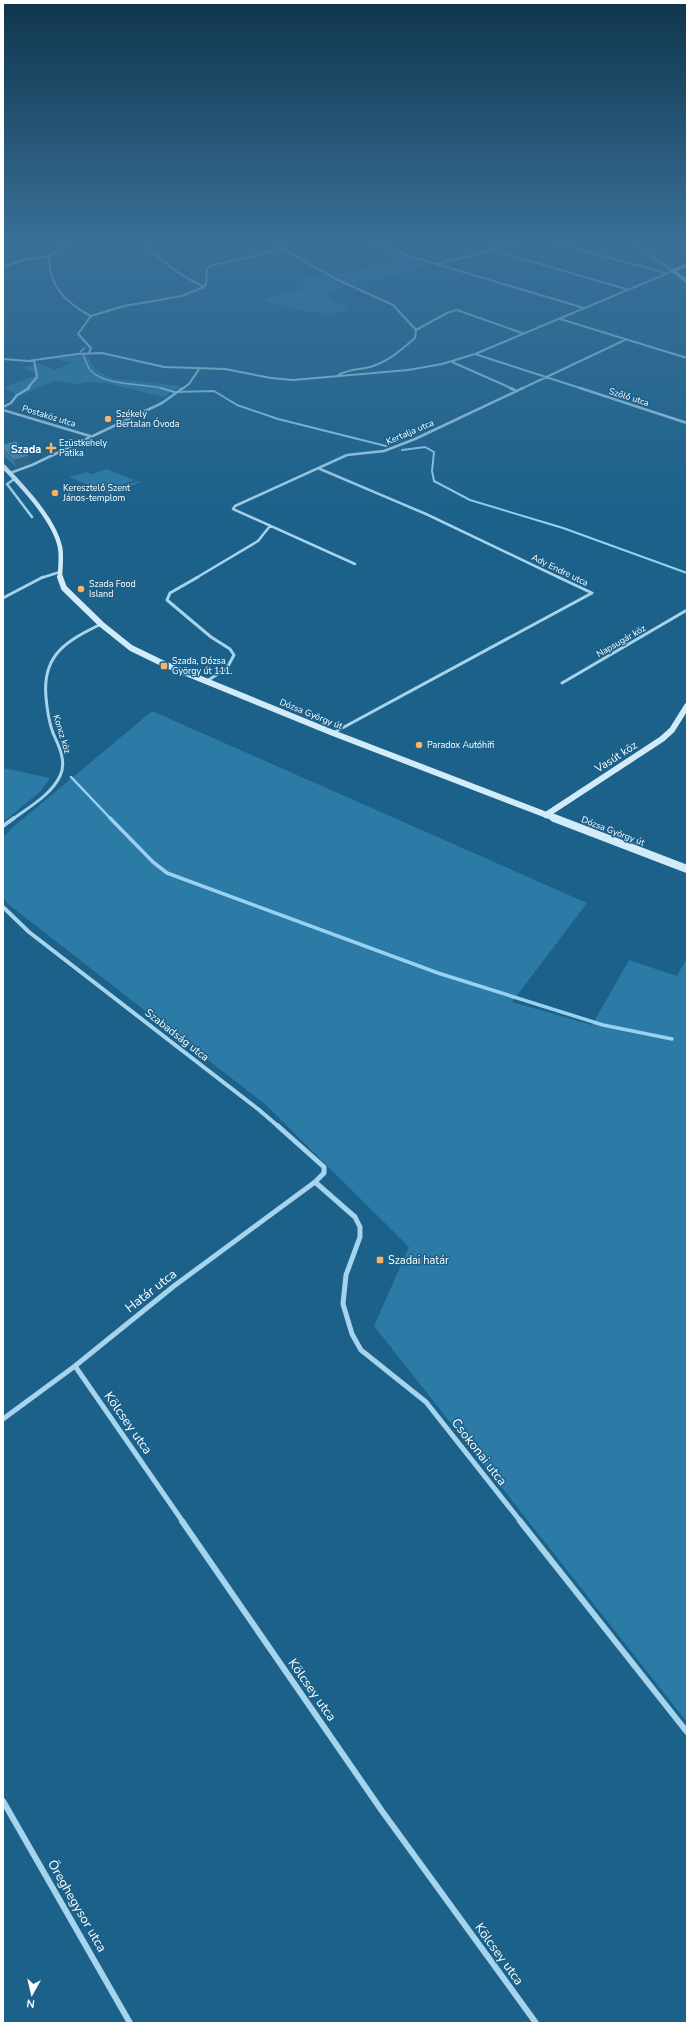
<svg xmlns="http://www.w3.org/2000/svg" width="690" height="2026" viewBox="0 0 690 2026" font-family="'Nunito Sans',sans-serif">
<rect width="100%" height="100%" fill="#1b618a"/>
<!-- green -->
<path fill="#2b7ba6" d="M410,257L416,260L376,269L380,271L423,261L433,263L381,280L359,281L325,293L348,310C320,319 289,307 261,300L287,292L303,289L304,278L308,275H334Z
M86,354L95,370L113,379L181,386L164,397L106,383L88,382L78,384L54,381L19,396L4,387L35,376V373L22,368L39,363L55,370L71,363L55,358Z
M107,469L134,480L113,489V490L138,481L141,482L110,494L69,477L86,472L92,474Z
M152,711L587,903L512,1002L592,1025L629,960L677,976L685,961L687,962V1722L374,1326L409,1247L266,1105L8,904L3,897V838L12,828Z
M3,768L50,778L41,791L3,822Z"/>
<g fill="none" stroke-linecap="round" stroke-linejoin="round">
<!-- stream-far3 -->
<path stroke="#99d1ee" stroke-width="1.5" d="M80,352L85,348
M83,354C85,359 88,368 91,371C107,387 145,383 165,389"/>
<!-- stream-far2 -->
<path stroke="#99d1ee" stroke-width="2" d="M161,388L174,392L214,391L237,405L278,419L386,446
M402,450L425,447L434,452L432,471L434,481L470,500L563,528L687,573"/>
<!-- stream-far1 -->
<path stroke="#99d1ee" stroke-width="2.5" d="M71,777L111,819"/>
<!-- stream -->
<path stroke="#99d1ee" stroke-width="3.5" d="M110,818L153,862L167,873L438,973L603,1025L672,1039"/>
<!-- street-far5 -->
<path stroke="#a6d4ec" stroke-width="2" d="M66,241L65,245L49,256C48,286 66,303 91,316L78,334L91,348L89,353
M274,241L283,249L336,279L393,305L416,330L415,338C401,350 388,362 370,367C359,370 347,369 337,376
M368,241L413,257L584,308
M490,241L505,247
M549,241L665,273
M685,241L687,242
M145,247L180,274L204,287
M492,250L626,289
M438,264L528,241
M3,267L23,260L49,256
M91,316L124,306L182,296L204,287L206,284L207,269L210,266L283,249
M560,319L687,358
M416,330L447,313L457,310L522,333
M475,354L583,389
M3,359L28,361L77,354L102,353L164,367L225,369L271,378L293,380L408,370L442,364L475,354L673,271L630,241
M452,362L513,389
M27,389L37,377L34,360
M182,389L189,384L199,369
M521,389L627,339"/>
<!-- street-far4 -->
<path stroke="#a6d4ec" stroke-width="2.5" d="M510,388L517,391
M580,388L687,423
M19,394L29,388
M3,407L11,403L17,395
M3,410L90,436
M320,469L426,514L560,578
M10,473L32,465L162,403L183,388
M16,478L7,484L32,517
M355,564L233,509L235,506L347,455L384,451L415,439L523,388
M41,578L60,572
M196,578L258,541L270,526"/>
<!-- street-far3 -->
<path stroke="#a6d4ec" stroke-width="3" d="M198,577L170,593L167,600L211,637L230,649L234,655L227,668L207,681
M3,598L43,577
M562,683L687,610
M333,733L592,593L558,577
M13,819C29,807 51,795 60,776C67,762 59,746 53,733C49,722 47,709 46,697C42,654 67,641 101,624"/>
<!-- street-far2 -->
<path stroke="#a6d4ec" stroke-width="4" d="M3,826L14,818
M3,907L29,932L258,1109L279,1127"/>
<!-- street-far1 -->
<path stroke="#a6d4ec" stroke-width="5" d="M315,1182L355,1217L360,1227V1237L346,1275L343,1304L352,1334L361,1350L426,1402L521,1522
M75,1366L183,1522
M3,1419L75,1366L174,1286L315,1182L324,1173V1167L278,1126"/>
<!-- street -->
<path stroke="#a6d4ec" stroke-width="6" d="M182,1521L382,1811L536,2023
M520,1521L687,1732
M3,1801L130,2023"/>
<!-- secondary-far3 -->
<path stroke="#d2ebf9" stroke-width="3.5" d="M673,271L687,281
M673,271L687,265"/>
<!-- secondary-far2 -->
<path stroke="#d2ebf9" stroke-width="4.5" d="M3,466C22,486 54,519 60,547C62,556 60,568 60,578"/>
<!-- secondary-far1 -->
<path stroke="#d2ebf9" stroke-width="6" d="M60,577L64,588L101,624L131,648L164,664L333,733L557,819
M546,815L662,739L672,730L687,706"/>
<!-- secondary -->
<path stroke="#d2ebf9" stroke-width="8" d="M554,818L687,869"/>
</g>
<!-- wall -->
<path fill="#3e799b" d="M3,444L30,463L16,467L3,455Z"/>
<!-- shaded-wall -->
<path fill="#32637e" d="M29,456L30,463L16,467L14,460Z"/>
<!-- building -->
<path fill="#488db4" stroke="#32637e" d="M16,441L29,456L14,460L3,449V444Z"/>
<!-- sky -->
<linearGradient id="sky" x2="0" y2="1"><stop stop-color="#0f354c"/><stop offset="0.46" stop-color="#397098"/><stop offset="1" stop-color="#397098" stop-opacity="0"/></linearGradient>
<rect width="690" height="525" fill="url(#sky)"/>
<!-- markers -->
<g fill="#fdb263" stroke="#1b618a" stroke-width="1.5">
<circle cx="108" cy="419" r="4"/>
<path d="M49 442h4v4h4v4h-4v4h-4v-4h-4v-4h4z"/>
<circle cx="55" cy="493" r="4"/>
<circle cx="81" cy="589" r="4"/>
<rect x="160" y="662" width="8" height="8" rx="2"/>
<circle cx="419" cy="745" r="4"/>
<rect x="376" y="1256" width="8" height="8" rx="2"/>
</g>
<g text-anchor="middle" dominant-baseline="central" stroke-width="3" stroke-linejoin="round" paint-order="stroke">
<!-- far-street labels -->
<g font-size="9" fill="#fff" stroke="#1b618a">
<text transform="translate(629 397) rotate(18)">Szőlő utca</text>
<text transform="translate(49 416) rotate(17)">Postaköz utca</text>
<text transform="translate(410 432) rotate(-23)">Kertalja utca</text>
<text transform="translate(560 570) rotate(26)">Ady Endre utca</text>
<text transform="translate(621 641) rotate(-30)">Napsugár köz</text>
<text transform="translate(311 714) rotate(22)">Dózsa György út</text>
<text transform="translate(62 734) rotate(73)">Koncz köz</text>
<text transform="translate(613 831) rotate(21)">Dózsa György út</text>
</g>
<!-- far-poi labels -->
<g font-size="9" fill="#fff" stroke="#1b618a" text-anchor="start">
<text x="116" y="414">Székely<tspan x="116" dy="10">Bertalan Óvoda</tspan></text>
<text x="59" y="443">Ezüstkehely<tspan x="59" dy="10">Patika</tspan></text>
<text x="63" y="488">Keresztelő Szent<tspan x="63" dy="10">János-templom</tspan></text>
<text x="89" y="584">Szada Food<tspan x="89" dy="10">Island</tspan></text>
<text x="172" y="661">Szada, Dózsa<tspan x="172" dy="10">György út 111.</tspan></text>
<text x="427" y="745">Paradox Autóhifi</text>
</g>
<!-- far-quarter labels -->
<g font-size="11" font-weight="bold" fill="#fff" stroke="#1b618a">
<text x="26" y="449">Szada</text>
</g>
<!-- street labels -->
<g font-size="11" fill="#fff" stroke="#1b618a">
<text transform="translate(616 757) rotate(-33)">Vasút köz</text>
<text transform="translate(177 1035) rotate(38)">Szabadság utca</text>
</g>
<!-- poi labels -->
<g font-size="11" fill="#fff" stroke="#1b618a" text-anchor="start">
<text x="388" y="1260">Szadai határ</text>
</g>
<!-- near-street labels -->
<g font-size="13" fill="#fff" stroke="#1b618a">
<text transform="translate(151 1291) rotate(-38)">Határ utca</text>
<text transform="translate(128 1423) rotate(55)">Kölcsey utca</text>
<text transform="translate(479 1452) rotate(52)">Csokonai utca</text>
<text transform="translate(312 1690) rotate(55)">Kölcsey utca</text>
<text transform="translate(77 1906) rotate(60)">Öreghegysor utca</text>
<text transform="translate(499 1954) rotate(54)">Kölcsey utca</text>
</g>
</g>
<!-- border -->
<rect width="690" height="2026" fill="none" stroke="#ffffff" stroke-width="8"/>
<!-- north arrow -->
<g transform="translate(32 1994) rotate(188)" stroke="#1b618a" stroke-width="3" paint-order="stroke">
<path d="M0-3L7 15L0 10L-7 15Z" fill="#ffffff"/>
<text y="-6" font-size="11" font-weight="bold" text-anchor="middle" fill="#ffffff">N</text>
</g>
</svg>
